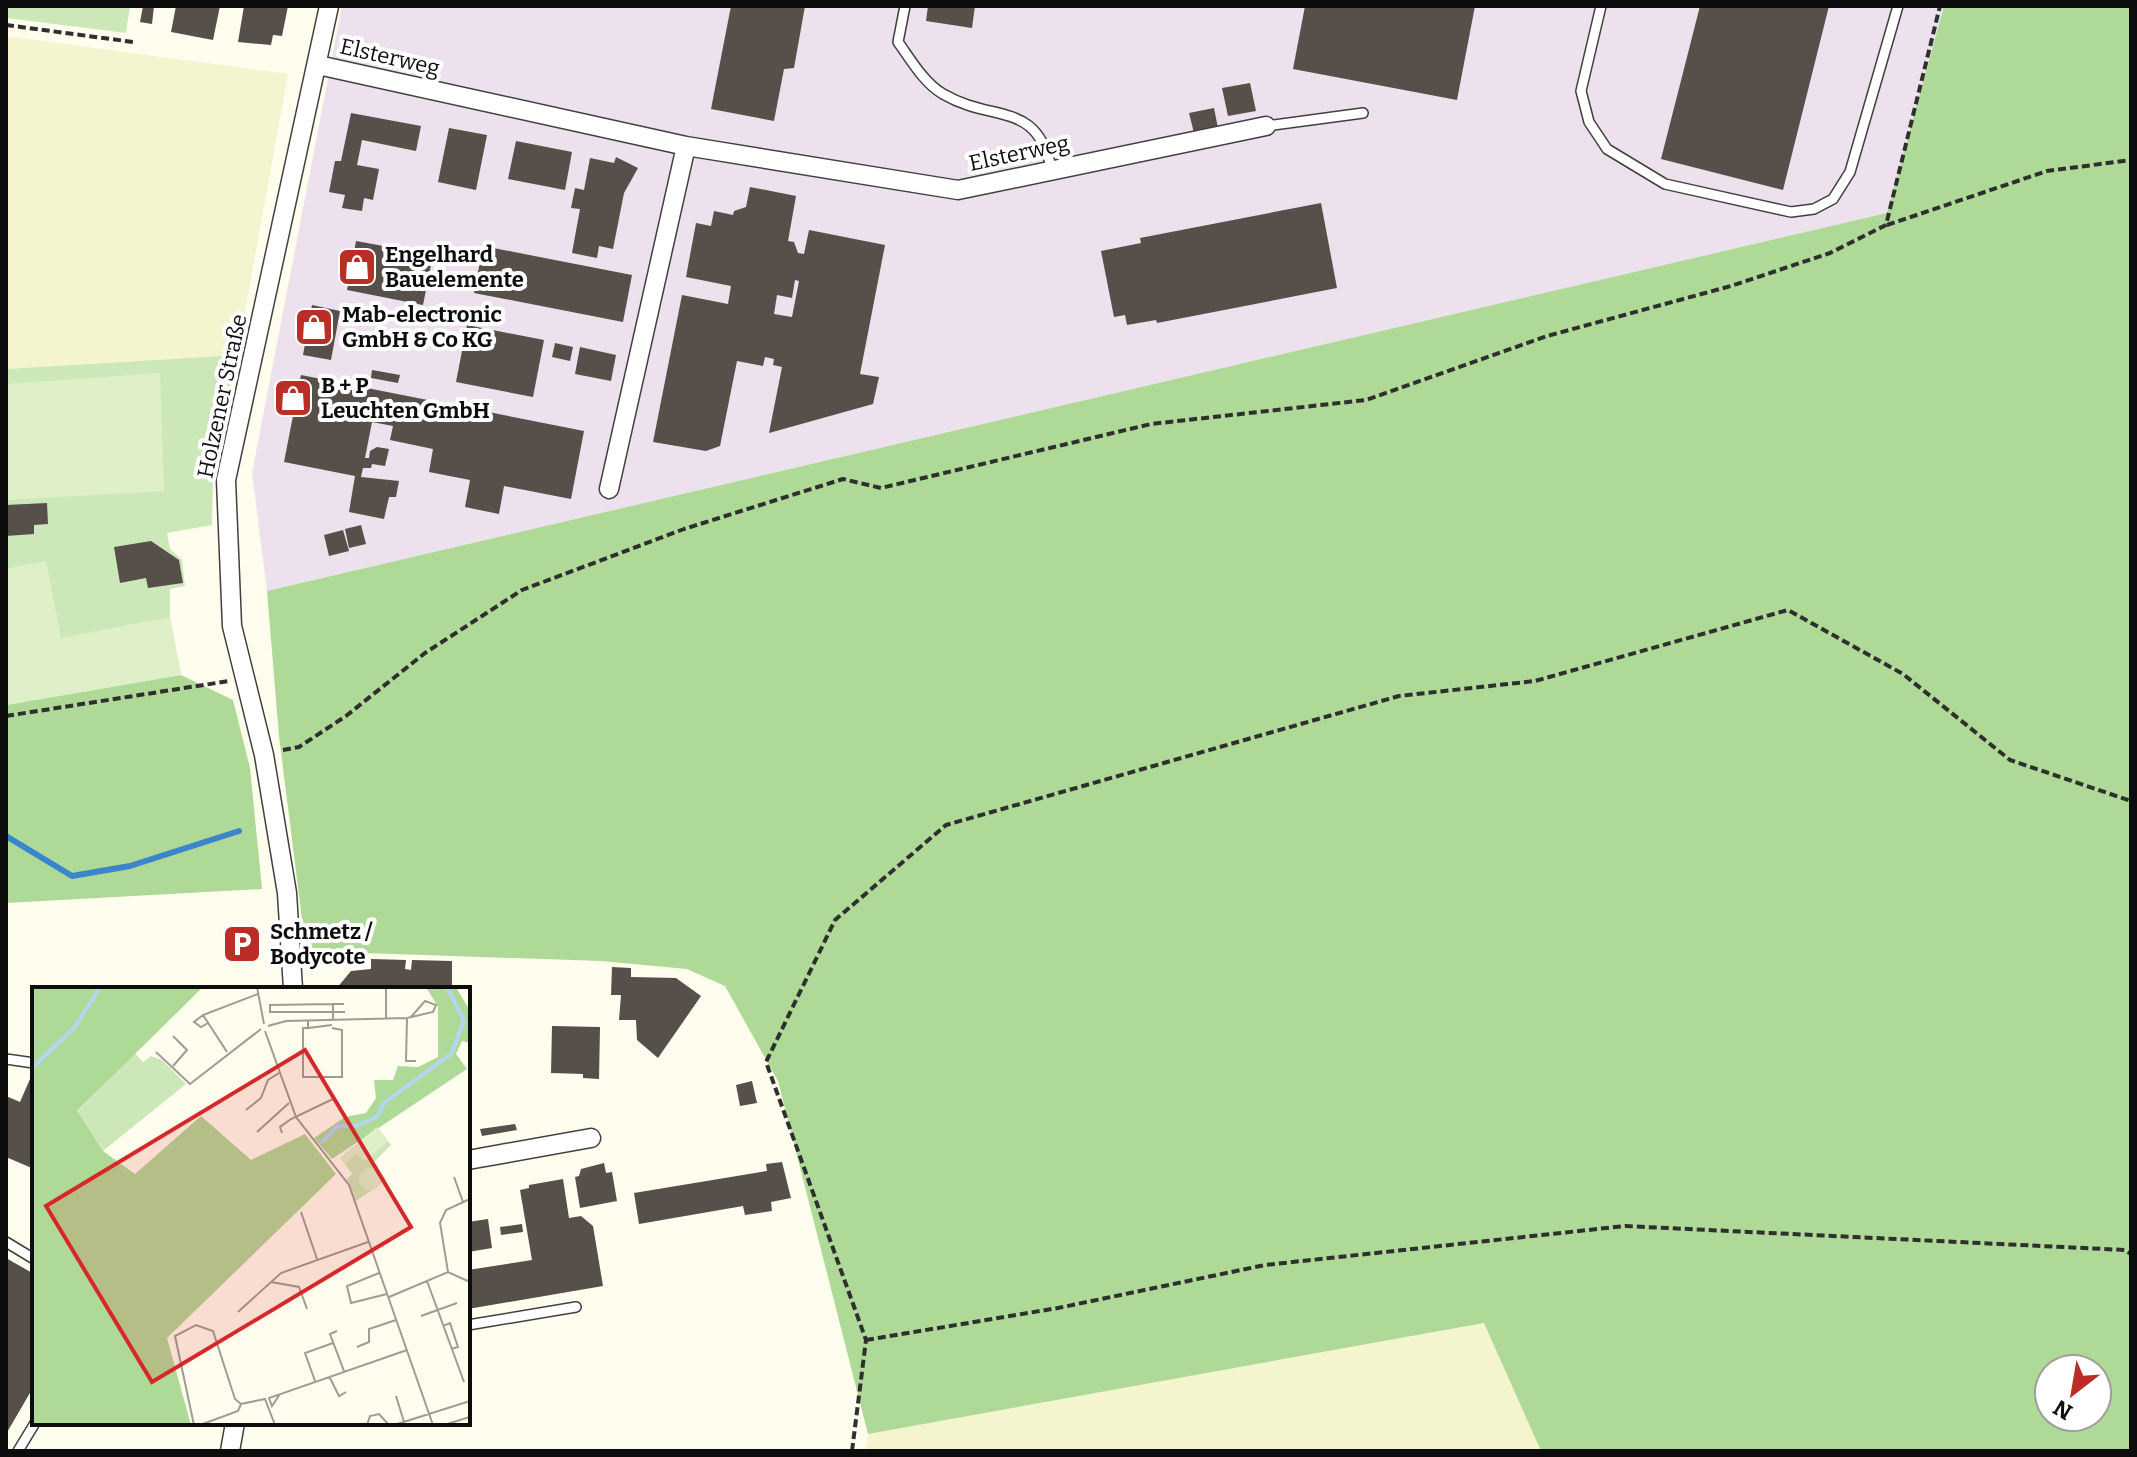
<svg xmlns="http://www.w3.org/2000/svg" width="2137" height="1457" viewBox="0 0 2137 1457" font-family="Bitter,serif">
<rect width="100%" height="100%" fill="#fffdee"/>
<!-- industrial -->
<path fill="#ece1ec" d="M342,6H1944L1888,213L267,591L252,473Z"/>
<!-- farmland -->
<path fill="#f4f4ce" d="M6,36L288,74L237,355L6,369Z
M1485,1323L1541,1451H866L868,1434Z"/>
<!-- green -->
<path fill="#cde8b8" d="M6,6H130L126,33L6,18Z
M237,355L213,480L212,525L167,533L170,549L182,560L185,586L170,589V617L181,675L6,705V369Z"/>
<!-- forest -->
<path fill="#afd997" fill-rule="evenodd" d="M1944,6H2131V1451H1541L1484,1323L868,1434L778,1081L725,986L687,969L601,961L306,951L279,736L267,591L1887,213ZM2049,1369H2097V1417H2049Z
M181,675L233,700L250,768L262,889L6,903V705Z"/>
<!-- pitch -->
<path fill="#dff0c9" d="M160,373L164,491L6,500V384Z
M46,561L61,638L170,617L181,675L6,705V569Z"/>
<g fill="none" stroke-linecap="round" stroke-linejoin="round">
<!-- stream -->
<path stroke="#3b85cb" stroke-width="6" d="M6,836L72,876L130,866L239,831"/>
</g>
<!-- building -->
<path fill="#564f4a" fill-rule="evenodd" d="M143,6H154L152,24L140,22Z
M176,6H220L213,40L171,32Z
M244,6H288L282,36L273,35L271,45L238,42Z
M731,6H805L794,68L784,69L774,121L711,109Z
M928,6H975L972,28L926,21Z
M1305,6H1475L1457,100L1293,69Z
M1700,6H1829L1783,190L1661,159Z
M1250,83L1256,111L1228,116L1222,88Z
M1214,108L1218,128L1194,133L1189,113Z
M351,113L421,126L416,151L362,140L357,165L379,169L373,200L364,198L362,211L342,208L345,195L329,192L335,161H341Z
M449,128L487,135L476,190L438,182Z
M516,141L572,152L565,190L508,179Z
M616,157L638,168L624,193L613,249L599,246L597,258L572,253L580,209L571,208L575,188L584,190L590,158L614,163Z
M750,187L796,196L788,241L794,242L798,253L804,254L809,230L885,245L860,374L879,377L873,404L769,433L782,367L773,365L774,359L765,357L763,366L737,361L720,446L706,451L653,442L682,295L728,304L731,286L686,277L696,223L711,226L714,211L733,215L734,211L746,207ZM795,280L799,281L792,317L774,314L777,295L792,298Z
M1321,203L1337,288L1157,323L1156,320L1127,325L1125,315L1114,317L1101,251L1141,243L1140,238Z
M356,241L433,255L423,305L347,290Z
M483,246L632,275L623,322L474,293Z
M312,305L340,311L331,360L303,355Z
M467,325L544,340L533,397L456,382Z
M555,343L573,347L570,361L552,357Z
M580,347L616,355L611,381L575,374Z
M372,370L400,375L398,383L371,378Z
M301,375L584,431L571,499L504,486L499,514L465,507L470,480L429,472L433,449L390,440L393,426L372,422L365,458H369L370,451L377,447L389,449L385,466L372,464L371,468H363L361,477L399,481L396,497H389L384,519L349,512L355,476L284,462Z
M47,503L48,524L34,525V534L6,536V505Z
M361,525L366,544L349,548L345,529Z
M343,530L349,551L329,556L324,535Z
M151,541L179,560L183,583L148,588L146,578L120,583L114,547Z
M371,959L406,960L405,969L411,970L412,960L452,961V989H336L351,971L371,969Z
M612,967L631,968V977L676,978L701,996L658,1058L637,1040L636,1020H619L621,995H611Z
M552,1026L600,1027L599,1079L583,1078V1074L551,1073Z
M30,1079L34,1080V1169L6,1157V1096L20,1102Z
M752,1081L757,1103L740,1106L736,1085Z
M515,1124L517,1130L482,1136L480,1129Z
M782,1162L791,1198L771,1202L772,1211L745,1215L743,1206L639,1224L634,1193L767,1171L766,1164Z
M604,1163L606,1173L612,1172L617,1201L580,1208L575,1177L579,1176L581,1169Z
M563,1179L569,1218L581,1216L593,1226L603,1286L468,1309V1270L532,1260L520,1190L529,1188V1185Z
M488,1219L492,1248L468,1252V1222Z
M522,1224L523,1232L501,1235L500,1227Z
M6,1258L34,1274V1386L6,1434Z"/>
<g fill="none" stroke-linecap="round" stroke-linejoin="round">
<!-- service casing -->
<g stroke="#404040" stroke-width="12">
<path id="service" d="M905,6L898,42C911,60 924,83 943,94C995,124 1037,99 1052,171
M1601,6L1581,91L1589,122L1607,149L1665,184L1791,212L1814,209L1833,199L1850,172L1898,6
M1266,126L1363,113
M6,1059L34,1063
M6,1242L34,1259
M468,1325L576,1307
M18,1451L35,1423"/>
</g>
<!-- minor casing -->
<g stroke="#404040" stroke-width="21">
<path id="minor" d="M318,65L686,146L958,190L1266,126
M609,489L686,146
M293,989L287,893L264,755L232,626L226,480L329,6
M468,1160L591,1138
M230,1451L235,1423"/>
</g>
<!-- path -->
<path stroke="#2f2f2f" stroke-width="4" stroke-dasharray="8 4" stroke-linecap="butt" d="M6,25L133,42
M1887,225L2047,171L2131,160
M6,716L229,681
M283,750L299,747L346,716L425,653L522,590L684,529L843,479L881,488L1151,424L1366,400L1547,336L1731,286L1830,253L1886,225L1940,6
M866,1340L1058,1308L1265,1265L1625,1226L2125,1250L2131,1254
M852,1451L866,1340L766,1062L835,920L946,825L1399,696L1535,681L1788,610L1903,674L2010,760L2131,801"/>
<!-- service -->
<use href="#service" stroke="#fff" stroke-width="9"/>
<!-- minor -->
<use href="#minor" stroke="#fff" stroke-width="18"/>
</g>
<!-- icons -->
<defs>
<g id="shop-square" transform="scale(2)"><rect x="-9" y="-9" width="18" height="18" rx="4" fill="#bb2d27" stroke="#fff"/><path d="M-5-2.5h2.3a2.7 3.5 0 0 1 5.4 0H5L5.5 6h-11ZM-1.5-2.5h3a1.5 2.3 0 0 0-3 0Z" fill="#fff"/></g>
<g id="parking-square" transform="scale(2)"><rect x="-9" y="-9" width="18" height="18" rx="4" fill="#bb2d27" stroke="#fff"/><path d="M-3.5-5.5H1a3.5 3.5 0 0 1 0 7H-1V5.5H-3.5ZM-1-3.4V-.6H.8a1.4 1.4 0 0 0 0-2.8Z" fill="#fff"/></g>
</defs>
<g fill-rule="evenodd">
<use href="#shop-square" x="357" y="267"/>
<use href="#shop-square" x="314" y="327"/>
<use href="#shop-square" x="293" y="398"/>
<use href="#parking-square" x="242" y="944"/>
</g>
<g text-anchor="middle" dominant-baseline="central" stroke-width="8" stroke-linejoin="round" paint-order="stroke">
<!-- street labels -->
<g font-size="22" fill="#0d0d0d" stroke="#fff">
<text transform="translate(390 57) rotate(13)">Elsterweg</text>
<text transform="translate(1019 153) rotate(-12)">Elsterweg</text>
<text transform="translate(222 396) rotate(-78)">Holzener Straße</text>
</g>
<!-- poi labels -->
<g font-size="22" font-weight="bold" fill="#0d0d0d" stroke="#fff" text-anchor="start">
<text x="385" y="254">Engelhard<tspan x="385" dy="25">Bauelemente</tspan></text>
<text x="342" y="314">Mab-electronic<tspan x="342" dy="25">GmbH &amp; Co KG</tspan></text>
<text x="321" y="385">B + P<tspan x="321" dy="25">Leuchten GmbH</tspan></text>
<text x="270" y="931">Schmetz /<tspan x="270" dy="25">Bodycote</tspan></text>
</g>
</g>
<!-- overview -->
<g transform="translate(32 987)">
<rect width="438" height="438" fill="#fffdee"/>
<path d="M103,66L111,75L119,69L130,73L154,97L71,164L45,125ZM345,140L359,158L342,175L354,193L324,214L315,192L320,187L308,171Z" fill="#cde8b8"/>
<path d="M0,0H171L45,124L71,164L103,187L169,129L219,173L273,147L304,187L135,351L159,438H0ZM394,0H424L438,24V56L430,54L424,67L435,82L300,172L282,151L313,130L334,126L344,111L342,93H361L366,79L386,80L406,70V20Z" fill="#afd997"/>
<path d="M345,140L356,154L332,175L325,167L313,177L308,171ZM327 192a11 11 0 1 1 22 0a11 11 0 1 1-22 0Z" fill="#dff0c9"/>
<path fill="none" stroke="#b3d6f5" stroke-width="4" d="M0,81L42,41L67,2M289,156L306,139H324L345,130L352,116L419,67L432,34L415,0"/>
<path fill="none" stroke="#9e9d94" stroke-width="2" d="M225,0L232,37M354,0V32M301,17L238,18V25H313M171,28L162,35L169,40L176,36M375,31L374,74H384M276,33V41L300,38M301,34V17H312M236,39L254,34L375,31L401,25L404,18L393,14L379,30M276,41H271V90H310V43L300,41M233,44L264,130L317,198L401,438M141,49L155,63L141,79M124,65L158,97L229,42M195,65L171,28L226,7M214,123L229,111L236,93L247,86M225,145L257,116M250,146L248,140L259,132L301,112M422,190L431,215M269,225L285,272M416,285L408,236L414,223L438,212M347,286L315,299L319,316L355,307M395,294L432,395M239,295L267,300L275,322M357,310L416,285L438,295M206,325L249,286L336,255M389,329L425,316M411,339L418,336L426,360L419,362M305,344L298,347L312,384M325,360L337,355V342L364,333M297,389L307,409L314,405M283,394L273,366L301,356M248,407L240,419L237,411L375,363M364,409L372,435M415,437L438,430M162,438L143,349L164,338L181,344L203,412L209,417L233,412L243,438M168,438L206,424L209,417M335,438L338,429L347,427L357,438M362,438L438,414"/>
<path fill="#d62828" fill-opacity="0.15" stroke="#d62828" stroke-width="4" d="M273,63L379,240L120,395L14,219Z"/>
<rect width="438" height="438" fill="none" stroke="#0d0d0d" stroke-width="4"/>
</g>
<!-- border -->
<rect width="2137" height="1457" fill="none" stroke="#0d0d0d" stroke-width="16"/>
<!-- north arrow -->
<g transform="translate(2073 1393) rotate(211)"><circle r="38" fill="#ffffff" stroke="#9e9e9e" stroke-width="2"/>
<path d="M0-6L14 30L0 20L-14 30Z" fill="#bb2d27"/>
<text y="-12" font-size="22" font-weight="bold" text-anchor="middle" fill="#0d0d0d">N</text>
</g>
</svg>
